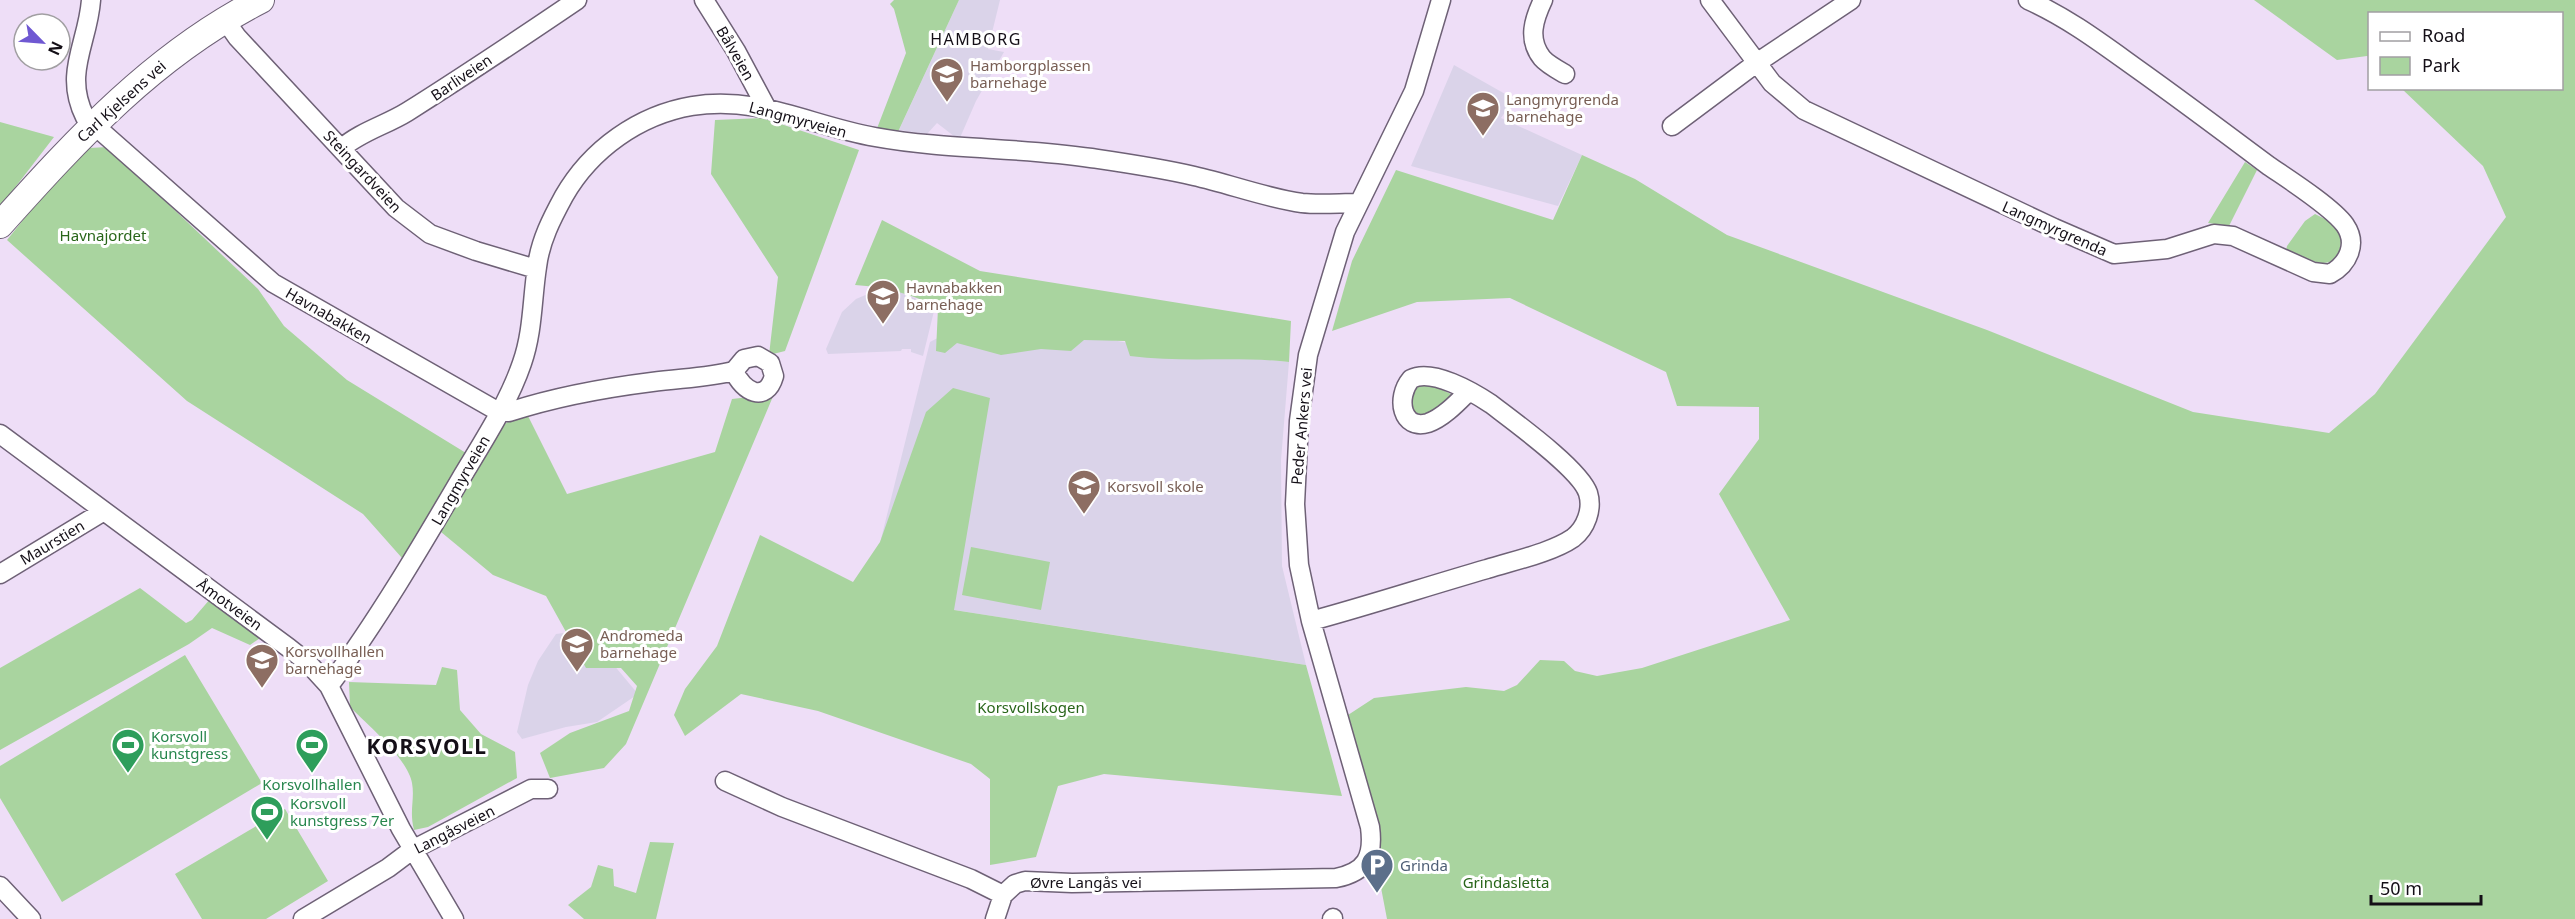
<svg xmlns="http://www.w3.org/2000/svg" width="2575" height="919" viewBox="0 0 2575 919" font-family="'Noto Sans',sans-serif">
<rect width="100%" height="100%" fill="#eedef7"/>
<!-- education -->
<path fill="#dad3e9" d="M959,0H1000L988,49L1004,52L976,101L959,140L937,123L927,134L899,130Z
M1454,65L1514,99L1501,118L1582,155L1558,206L1411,166Z
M896,290L935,307L923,356L911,352V349H902L901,351L828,354L826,349L842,312L856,299L875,291Z
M968,322L1079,334L1156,348L1289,362L1281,460L1282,566L1306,665L923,605L880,543L930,342Z
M593,629L608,658L638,694L597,722L566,727L522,739L517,732L528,685L538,661L556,634Z"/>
<!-- green -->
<path fill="#a9d49f" d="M894,0H959L897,134L876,131L906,53L894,9L890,4Z
M2254,0H2575V919H1387L1348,715L1374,698L1466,687L1504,691L1517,685L1540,660L1564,661L1575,671L1597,676L1642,668L1790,620L1719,494L1759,439V407L1677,406L1666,372L1510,298L1417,302L1332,331L1352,261L1396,170L1553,220L1582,155L1635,179L1727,235L1987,330L2193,412L2329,433L2375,394L2506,217L2483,166L2402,89L2562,88V14H2370L2369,57L2367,56L2337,60Z
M763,118L859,150L785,351L769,355L778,277L711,174L715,120Z
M0,122L54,137L0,207Z
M108,147L258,289L284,326L347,380L466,453L427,522L402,558L363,514L187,401L7,240L67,165L89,148Z
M2245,162L2257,170L2229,226L2208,223Z
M2315,214L2329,221L2341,235C2342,278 2310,261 2286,251L2287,246L2305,221Z
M882,220L980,271L1291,321L1289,362C1236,356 1183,363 1130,356L1125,341L1084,340L1071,351L1041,349L1001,355L957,343L945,353L936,351L938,308C910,293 886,287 855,285Z
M1428,383L1453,395L1435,412L1421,415L1413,411L1408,395L1411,386Z
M953,388L990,398L954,610L1306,665L1342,796L1104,774L1058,786L1036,857L990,865V779L971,764L818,711L741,694L685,736L674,715L685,689L717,646L760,535L853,582L880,542L926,412Z
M774,394L626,744L604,768L550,778L540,753L570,733L629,711L637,686L621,668H586L546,596L493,575L441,532L502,426L525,410L567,494L715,452L732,399Z
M971,547L1050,562L1041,610L962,595Z
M140,588L186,623L192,620L211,598L263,636L250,645L212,628L189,644L0,750V668Z
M185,655L262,783L62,902L0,798V766Z
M442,667L457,670L460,710L481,734L515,752L517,778L428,827L414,830C409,811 415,799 412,783C408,759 367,724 350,707L349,682L436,685Z
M285,809L328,881L266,919H202L175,874Z
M650,842L674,843L656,919H584L568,905L591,887L598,865L613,869L614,886L636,893Z"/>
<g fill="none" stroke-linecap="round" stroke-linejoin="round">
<!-- minor casing -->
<g stroke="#6e6176" stroke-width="21">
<path id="minor" d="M91,0C88,43 63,73 85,117L273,283L499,412H509C555,397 604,388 652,382C680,378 707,378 734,371C743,392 766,404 774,376L770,363L758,356L744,359L734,371
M704,0L736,51L766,107
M1543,0C1534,19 1527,39 1542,58C1547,64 1558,70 1565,74
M1710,0L1772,83L1804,110L2054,228L2114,254L2167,249L2214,234L2233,236L2313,272L2330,274C2348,264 2358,244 2345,225C2332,207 2288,179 2269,166C2225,133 2181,100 2136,68C2101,43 2068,18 2028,0
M225,20L237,37L396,208L430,234L476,251L536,269
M1672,126L1755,64L1851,0
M342,148C360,132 386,125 407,112C464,76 521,38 577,0
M0,434L289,648L308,663L329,686L401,829L454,919
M0,574L104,511
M1311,621C1370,605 1428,586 1487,569C1512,561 1551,553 1573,538C1586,528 1593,509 1588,493C1580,469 1513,421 1491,404C1473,392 1432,368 1411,379C1395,398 1402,431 1428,423C1443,418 1458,402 1469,391
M329,686C377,621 419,550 460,480C482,443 508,404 522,363C533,332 532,299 537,267C540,241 552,218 564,196C591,149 639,115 692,106C759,95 811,126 875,137C946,150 1019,147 1091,158C1125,163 1160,168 1194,176C1230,184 1266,198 1302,203C1320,205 1340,203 1358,203
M725,781L782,807L971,879L1003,895
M0,886L31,919
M303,919L388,868L412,850L531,789H548
M995,919L1003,895L1015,884L1025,881L1072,883L1336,878C1366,872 1374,857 1370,827L1311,621L1299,565L1295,504L1299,421L1308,355L1345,232L1414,91L1441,0
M1332,919L1333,918"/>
</g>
<!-- secondary casing -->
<g stroke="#6e6176" stroke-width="28">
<path id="secondary" d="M0,225C78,138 155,54 261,0"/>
</g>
<!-- minor -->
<use href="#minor" stroke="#fff" stroke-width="18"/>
<!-- secondary -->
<use href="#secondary" stroke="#fff" stroke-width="26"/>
</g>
<!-- icons -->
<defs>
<g id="school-pin" transform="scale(1.725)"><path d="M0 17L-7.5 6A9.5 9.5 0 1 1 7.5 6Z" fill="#8d6e63" stroke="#fff"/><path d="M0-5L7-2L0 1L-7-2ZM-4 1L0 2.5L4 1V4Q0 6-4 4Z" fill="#fff"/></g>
<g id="stadium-pin" transform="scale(1.725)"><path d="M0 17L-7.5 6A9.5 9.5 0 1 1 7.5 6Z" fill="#2e9e5b" stroke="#fff"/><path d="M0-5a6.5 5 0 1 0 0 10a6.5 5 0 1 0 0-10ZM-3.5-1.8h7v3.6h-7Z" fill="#fff"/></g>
<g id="parking-pin" transform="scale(1.725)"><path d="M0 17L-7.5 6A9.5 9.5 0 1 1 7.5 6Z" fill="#5c6f8a" stroke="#fff"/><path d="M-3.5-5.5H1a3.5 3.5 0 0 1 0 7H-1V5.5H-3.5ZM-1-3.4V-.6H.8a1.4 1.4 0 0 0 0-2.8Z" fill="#fff"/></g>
</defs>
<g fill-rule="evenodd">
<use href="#school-pin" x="947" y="74"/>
<use href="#school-pin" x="1483" y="108"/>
<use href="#school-pin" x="883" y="296"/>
<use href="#school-pin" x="1084" y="486"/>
<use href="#school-pin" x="577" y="644"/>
<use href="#school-pin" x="262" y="660"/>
<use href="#stadium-pin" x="128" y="745"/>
<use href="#stadium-pin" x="312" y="745"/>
<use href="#stadium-pin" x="267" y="812"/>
<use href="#parking-pin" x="1377" y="865"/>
</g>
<g text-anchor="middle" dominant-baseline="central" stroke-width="6" stroke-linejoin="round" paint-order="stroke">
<!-- street labels -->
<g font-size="15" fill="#140f17" stroke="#fff">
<text transform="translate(736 53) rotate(60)">Bålveien</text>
<text transform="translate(461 77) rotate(-34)">Barliveien</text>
<text transform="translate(121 101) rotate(-42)">Carl Kjelsens vei</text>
<text transform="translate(798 119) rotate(15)">Langmyrveien</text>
<text transform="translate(363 171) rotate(47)">Steingardveien</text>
<text transform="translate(2055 228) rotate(24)">Langmyrgrenda</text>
<text transform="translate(329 315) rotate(30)">Havnabakken</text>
<text transform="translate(1301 426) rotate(-85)">Peder Ankers vei</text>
<text transform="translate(460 480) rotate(-60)">Langmyrveien</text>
<text transform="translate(52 542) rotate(-31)">Maurstien</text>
<text transform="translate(230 604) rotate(36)">Åmotveien</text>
<text transform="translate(454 829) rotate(-27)">Langåsveien</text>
<text x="1086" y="882">Øvre Langås vei</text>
</g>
<!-- education labels -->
<g font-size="15" fill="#785e54" stroke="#fff" text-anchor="start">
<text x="970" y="65">Hamborgplassen<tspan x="970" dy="17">barnehage</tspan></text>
<text x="1506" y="99">Langmyrgrenda<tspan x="1506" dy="17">barnehage</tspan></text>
<text x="906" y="287">Havnabakken<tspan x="906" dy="17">barnehage</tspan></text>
<text x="1107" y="486">Korsvoll skole</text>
<text x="600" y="635">Andromeda<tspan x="600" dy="17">barnehage</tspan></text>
<text x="285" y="651">Korsvollhallen<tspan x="285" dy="17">barnehage</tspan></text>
</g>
<!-- park labels -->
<g font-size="15" fill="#286519" stroke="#fff">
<text x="103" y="235">Havnajordet</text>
<text x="1031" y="707">Korsvollskogen</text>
<text x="1506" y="882">Grindasletta</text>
</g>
<!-- leisure labels -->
<g font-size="15" fill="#27864d" stroke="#fff" text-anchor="start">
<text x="151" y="736">Korsvoll<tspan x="151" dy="17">kunstgress</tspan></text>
<text x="312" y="784" text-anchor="middle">Korsvollhallen</text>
<text x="290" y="803">Korsvoll<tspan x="290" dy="17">kunstgress 7er</tspan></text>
</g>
<!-- service labels -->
<g font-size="15" fill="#4e5e75" stroke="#fff" text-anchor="start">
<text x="1400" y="865">Grinda</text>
</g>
<!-- neighbourhood labels -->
<g font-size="16" letter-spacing="1.5" fill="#140f17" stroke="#fff">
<text x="976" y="39">HAMBORG</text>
</g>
<!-- district labels -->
<g font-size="21" font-weight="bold" letter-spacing="1.5" fill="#140f17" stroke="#fff">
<text x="427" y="746">KORSVOLL</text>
</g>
</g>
<!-- legend -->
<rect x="2368" y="12" width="195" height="78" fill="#ffffff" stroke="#a19fa2" stroke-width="1.5"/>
<rect x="2380" y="32" width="30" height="9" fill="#ffffff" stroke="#a19fa2" stroke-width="1.5"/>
<text x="2422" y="42" font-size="18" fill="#140f17">Road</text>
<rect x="2380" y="57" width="30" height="18" fill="#a9d49f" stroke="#a19fa2" stroke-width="1.5"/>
<text x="2422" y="72" font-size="18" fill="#140f17">Park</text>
<!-- north arrow -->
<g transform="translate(42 42) rotate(115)"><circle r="28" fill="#ffffff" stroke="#a19fa2" stroke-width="1.5"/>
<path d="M0-4.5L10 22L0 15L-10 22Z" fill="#6f58d2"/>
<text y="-9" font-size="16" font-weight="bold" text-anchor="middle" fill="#140f17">N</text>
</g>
<!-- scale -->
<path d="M2371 895v9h110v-9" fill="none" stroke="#140f17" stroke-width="3"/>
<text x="2380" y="895" font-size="18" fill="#140f17" stroke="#ffffff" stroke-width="4.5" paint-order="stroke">50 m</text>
</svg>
